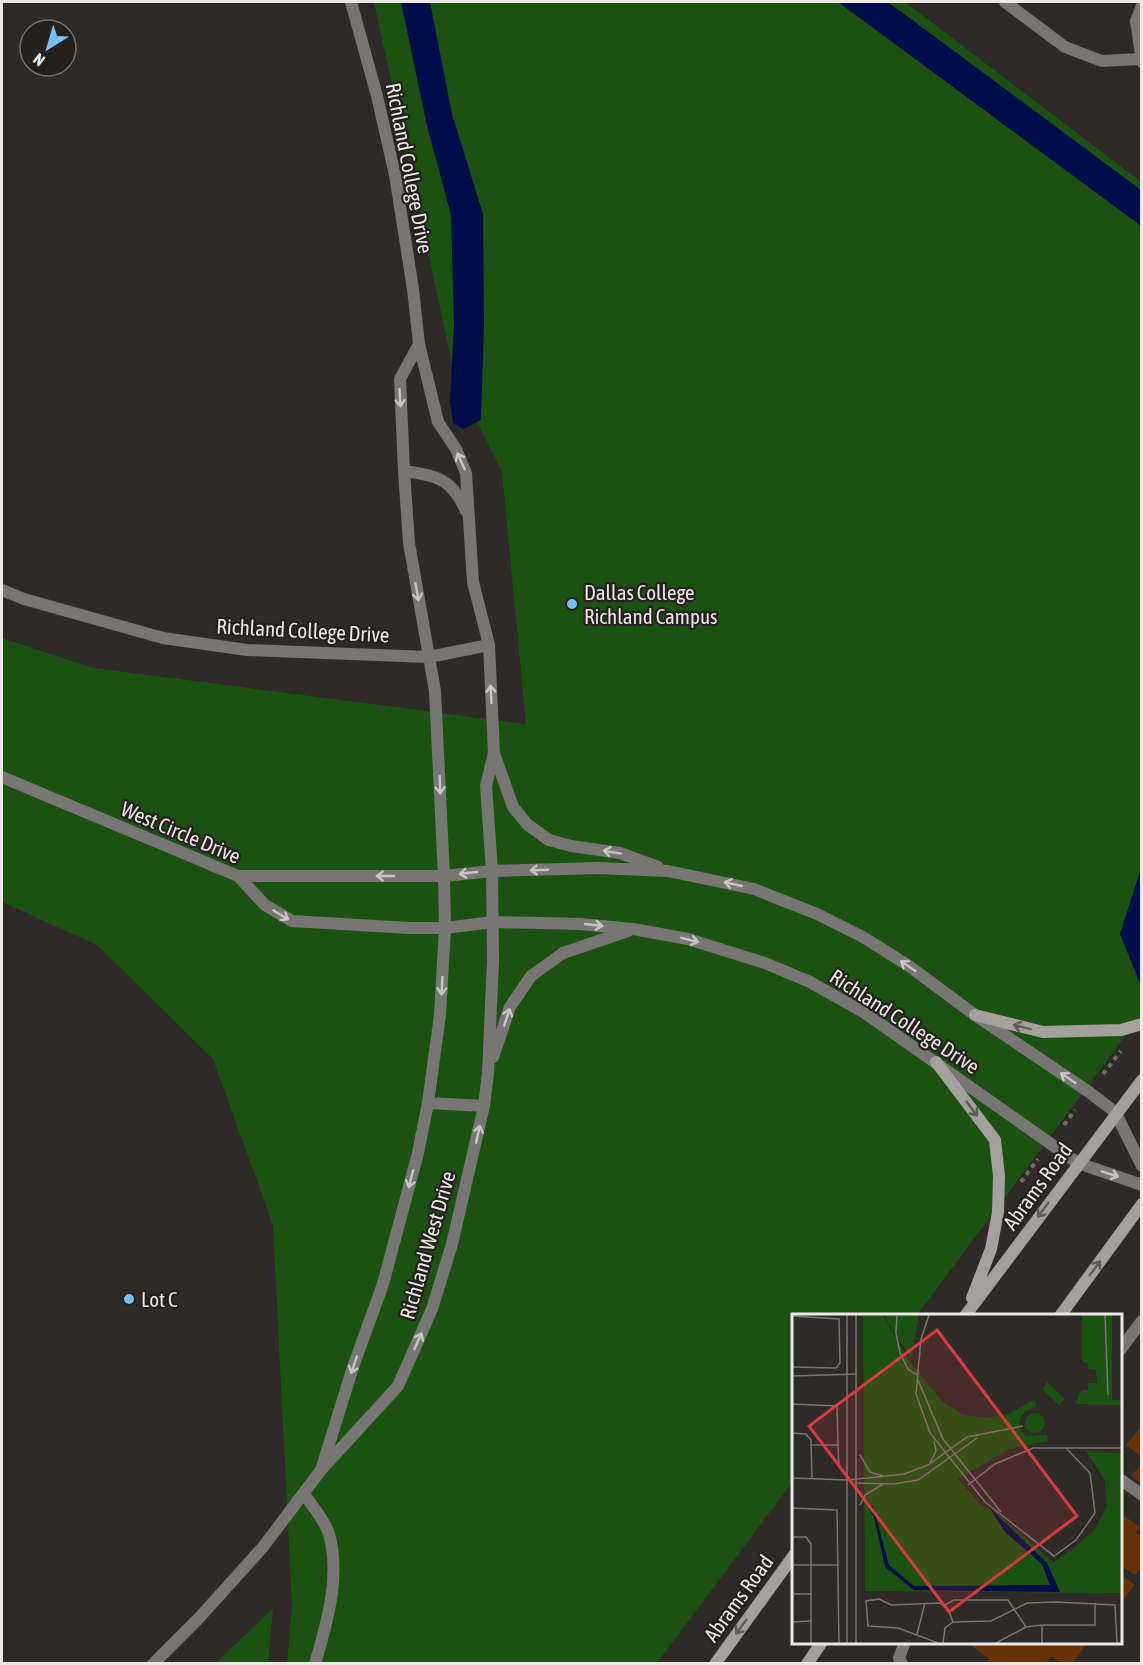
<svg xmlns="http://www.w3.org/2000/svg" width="1143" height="1665" viewBox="0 0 1143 1665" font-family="'Asap Condensed',sans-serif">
<rect width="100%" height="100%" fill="#2e2a27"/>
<!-- green -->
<path fill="#1c5211" d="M374,2H905L1141,182V1015L917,1315L794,1316L793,1481L657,1663H287L292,1606L273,1225L213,1059L97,945L2,902V638L93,668L526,724L502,472L455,377Z
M273,1608L268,1663H216Z"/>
<!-- water -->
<path fill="#000d4a" d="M401,2H430L452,114L483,214L484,324L481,420L463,429L453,423L450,402L454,325L451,215L427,126Z
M838,2H888L1141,190V226Z
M1141,868V986L1120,934Z"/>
<!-- building -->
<path fill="#673207" d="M1142,1425V1457L1126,1445Z
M1142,1463V1484L1131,1476Z
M1120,1513L1140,1527L1136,1533L1142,1537V1567L1135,1575L1120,1565Z
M1120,1574L1135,1585L1120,1604Z
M967,1642H1088L1072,1664H1061L1051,1656L1046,1664H986L989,1659Z"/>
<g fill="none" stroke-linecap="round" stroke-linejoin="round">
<!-- path -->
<path stroke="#716e6b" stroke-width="4" stroke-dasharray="4.5 4.5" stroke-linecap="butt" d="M1103,1074L1121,1051
M1064,1125L1075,1110
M1021,1182L1038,1159"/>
<!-- lane -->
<path stroke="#787675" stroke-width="12" d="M351,2L377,96L395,175L413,289L419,344L438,422L456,449L466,473L473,582L489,645L494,753L486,786L492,871
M1005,2L1065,47L1102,61L1140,59
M1142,6L1136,21L1142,62
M419,344L400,379L404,471L409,543L435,691L444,876
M404,471C437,476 452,478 466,511
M2,590L24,599L163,638L247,650L429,657L489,645
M1120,1350L1142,1321
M1120,1479L1142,1495
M304,1494C312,1506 325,1520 329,1534C341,1577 327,1622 315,1664
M902,1664L899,1658L905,1642"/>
<!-- street -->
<path stroke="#787675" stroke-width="12" d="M494,753L513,807L528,825L549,840L571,846L620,853L658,867
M2,777L238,876L265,905L292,921L409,928H445L493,922L580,924L633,929L688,939L765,963L810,982L865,1013L1078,1163L1142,1185
M238,876H444L492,871L598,868L668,871L754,889L817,914L863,937L909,966L975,1015L1089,1092L1115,1112L1142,1166
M493,1057L510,1007L531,976L563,953L628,931
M428,1103L484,1106
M322,1467L353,1367L383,1284L418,1153L428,1103L440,1015L445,928L444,876
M153,1664L199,1618L263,1547L321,1470L398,1386L432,1309L452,1244L484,1106L488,1073L493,961L492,871"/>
<!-- secondary -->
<path stroke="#a4a09e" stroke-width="12" d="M975,1015L1043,1032L1121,1030L1142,1024
M936,1062L995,1140L999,1176L998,1212L991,1249L972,1298
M965,1316L1142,1080
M1060,1316L1142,1204
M715,1664L794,1555
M807,1664L822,1642"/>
</g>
<!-- one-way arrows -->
<defs><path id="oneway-shaft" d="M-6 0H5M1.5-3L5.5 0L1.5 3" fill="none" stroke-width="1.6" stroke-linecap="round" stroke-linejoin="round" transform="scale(1.5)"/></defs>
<g stroke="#c8c6c4">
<use href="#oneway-shaft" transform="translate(400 398) rotate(87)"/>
<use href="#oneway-shaft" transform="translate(461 461) rotate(-114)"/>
<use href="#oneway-shaft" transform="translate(417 592) rotate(80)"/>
<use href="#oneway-shaft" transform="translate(491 694) rotate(-93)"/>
<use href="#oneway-shaft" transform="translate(440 785) rotate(88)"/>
<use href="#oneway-shaft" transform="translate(612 852) rotate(-170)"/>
<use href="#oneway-shaft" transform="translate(539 870) rotate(178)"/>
<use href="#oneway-shaft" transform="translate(468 873) rotate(174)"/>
<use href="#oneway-shaft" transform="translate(385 876) rotate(180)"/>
<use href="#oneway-shaft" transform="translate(733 884) rotate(-167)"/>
<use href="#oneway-shaft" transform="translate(281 915) rotate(32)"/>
<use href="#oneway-shaft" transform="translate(594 925) rotate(6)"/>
<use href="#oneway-shaft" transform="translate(690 940) rotate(14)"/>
<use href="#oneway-shaft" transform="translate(908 966) rotate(-146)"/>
<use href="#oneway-shaft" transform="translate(442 986) rotate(93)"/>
<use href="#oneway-shaft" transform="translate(507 1017) rotate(-72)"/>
<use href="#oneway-shaft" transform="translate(1068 1078) rotate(-146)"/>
<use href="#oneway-shaft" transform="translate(478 1134) rotate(-77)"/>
<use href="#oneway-shaft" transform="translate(1110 1174) rotate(19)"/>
<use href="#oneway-shaft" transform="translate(411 1179) rotate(105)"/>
<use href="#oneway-shaft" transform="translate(418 1341) rotate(-66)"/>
<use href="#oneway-shaft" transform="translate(354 1365) rotate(109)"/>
</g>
<g stroke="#5e5a58">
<use href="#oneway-shaft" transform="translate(1022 1027) rotate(-166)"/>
<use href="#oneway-shaft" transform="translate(972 1109) rotate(53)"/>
<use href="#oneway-shaft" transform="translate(1043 1210) rotate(127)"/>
<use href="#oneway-shaft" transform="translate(1095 1268) rotate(-54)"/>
<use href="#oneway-shaft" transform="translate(741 1627) rotate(126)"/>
</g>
<!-- markers -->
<g fill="#78bff8" stroke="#24201e" stroke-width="2">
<circle cx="572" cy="604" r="6"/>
<circle cx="129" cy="1299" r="6"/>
</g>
<g text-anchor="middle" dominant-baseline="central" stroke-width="4.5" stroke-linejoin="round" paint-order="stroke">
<!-- street labels -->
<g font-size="21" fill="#ebe8e6" stroke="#24201e">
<text transform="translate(410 168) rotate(79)">Richland College Drive</text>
<text transform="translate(303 630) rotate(3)">Richland College Drive</text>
<text transform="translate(181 832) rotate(23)">West Circle Drive</text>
<text transform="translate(905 1021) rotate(33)">Richland College Drive</text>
<text transform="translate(1037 1186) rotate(-54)">Abrams Road</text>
<text transform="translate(427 1245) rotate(-74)">Richland West Drive</text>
<text transform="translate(738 1598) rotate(-54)">Abrams Road</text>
</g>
<!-- poi labels -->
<g font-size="21" fill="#ebe8e6" stroke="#24201e" text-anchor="start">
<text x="584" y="592">Dallas College<tspan x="584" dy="24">Richland Campus</tspan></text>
<text x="141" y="1299">Lot C</text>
</g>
</g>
<!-- overview -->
<g transform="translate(792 1314)">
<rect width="330" height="330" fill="#2e2a27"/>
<path d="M71,1H91L117,47L151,88L172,101L195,104L218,99L242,86L245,92L233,97L227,107L229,116L234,122L255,121L256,127L218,135L166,165L189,191L203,198L262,249L301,218L315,192L313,167L294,137L330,139V279L73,277ZM94,1H127L119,45L94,5ZM290,1H320V86H330V91L283,90L290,76H296V69H305L304,56L296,55V49L290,48ZM255,68L273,85L267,91L251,76ZM233 109a10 10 0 1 1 20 0a10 10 0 1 1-20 0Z" fill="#1c5211"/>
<path d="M73,188L81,192L97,251L122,272L258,271L250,250L213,218L197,193L255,249L268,278L122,276L93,253L82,203Z" fill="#000d4a"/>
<path fill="none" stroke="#7a7673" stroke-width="1.5" d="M55,1V329M64,1V329M137,1L129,25L124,80L138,119L193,188L262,242L284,226L303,199L298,159L274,134M313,1L316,81M0,2L47,5L48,49L44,54L0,53M105,2L104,19L108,39L116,55L125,61M0,62L65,60M126,66L151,125L209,198M0,90L45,92L46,131H19M0,119L14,120L19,126L20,164M46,131L47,153M68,141L78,158L91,162M138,149L144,137L142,127M0,164L56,166L112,160L136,151L175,123L231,112M63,169L102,170L126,166L185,124M176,171L203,150L241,134H330M68,191L73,181L91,170M0,194L45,196L47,329M0,223H14L19,230V329M0,251H46M0,280H19M153,291L162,286H216L234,313L250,311V329M0,308L20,307M250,311H303V289M125,320L133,289M146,329L106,314L76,312L74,287L87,285L99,291L148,289L156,295L161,308M151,329L153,314L161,308L199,307L235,289L264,288L323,291L325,329M204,329L234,313"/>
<path fill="#d83b3b" fill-opacity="0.15" stroke="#d83b3b" stroke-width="3" d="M145,16L285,202L157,298L17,112Z"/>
<rect width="330" height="330" fill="none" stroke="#ebe8e6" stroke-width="3"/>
</g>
<!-- border -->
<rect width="1143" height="1665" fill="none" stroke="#ebe8e6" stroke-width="6"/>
<!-- north arrow -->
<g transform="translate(48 48) rotate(217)"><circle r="28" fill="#24201e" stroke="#74706e" stroke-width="1.5"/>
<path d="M0-4.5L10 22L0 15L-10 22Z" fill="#78bff8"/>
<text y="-9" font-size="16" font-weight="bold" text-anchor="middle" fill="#ebe8e6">N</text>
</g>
</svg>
